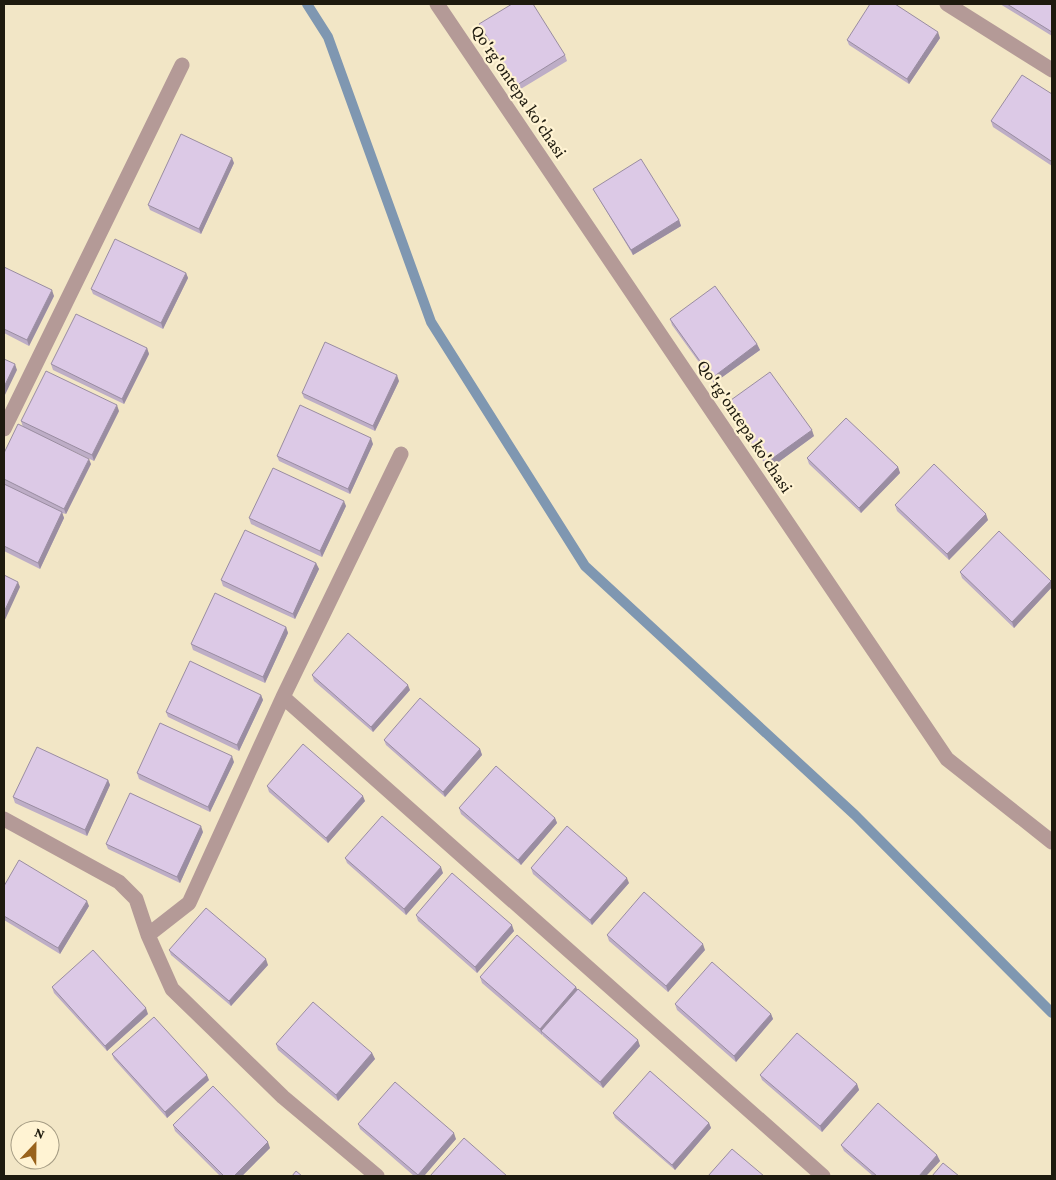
<svg xmlns="http://www.w3.org/2000/svg" width="1056" height="1180" viewBox="0 0 1056 1180" font-family="'Crimson Pro',serif">
<rect width="100%" height="100%" fill="#f2e6c6"/>
<g fill="none" stroke-linecap="round" stroke-linejoin="round">
<!-- stream -->
<path stroke="#7f97b1" stroke-width="10" d="M307,4L328,37L431,322L585,566L855,815L1052,1013"/>
<!-- street -->
<path stroke="#b49a97" stroke-width="15" d="M437,4L947,759L1052,842
M947,4L1052,70
M4,429L182,65
M283,697L823,1176
M4,819L119,882L136,899L148,935L172,989L283,1097L377,1176
M148,935L189,903L283,697L401,454"/>
</g>
<!-- wall -->
<path fill="#bdadc6" d="M1000,4H1052V36Z
M479,24L565,55L567,61L519,90L481,29Z
M940,38L909,84L849,45L847,40Z
M1052,94V166L993,127L991,121Z
M234,163L201,234L150,210L148,205Z
M593,189L679,220L681,226L633,255L596,194Z
M4,267L54,296L29,346L4,333Z
M186,273L188,278L163,329L93,294L91,289Z
M670,319L757,344L760,350L714,383L672,325Z
M147,348L149,354L124,404L53,370L51,364Z
M399,381L375,431L304,398L302,393Z
M724,405L814,436L769,469L726,411Z
M119,411L94,461L23,427L21,421Z
M373,444L350,494L279,461L277,456Z
M4,453L91,464L66,514L62,513L64,518L40,569L4,551Z
M807,458L898,467L900,473L861,513L809,464Z
M895,505L988,520L949,560L897,511Z
M346,506L322,557L251,524L249,518Z
M316,563L319,569L295,619L223,586L221,580Z
M960,572L1051,581L1052,587L1014,628L962,578Z
M286,627L288,633L265,683L193,650L191,644Z
M312,675L410,690L373,732L314,681Z
M261,695L263,700L239,751L168,717L166,712Z
M384,740L480,749L482,755L445,797L386,745Z
M234,762L210,812L139,779L137,773Z
M108,780L110,785L87,836L15,803L13,797Z
M267,786L365,801L328,843L269,792Z
M459,808L555,818L557,823L521,865L461,814Z
M203,832L180,883L108,849L106,844Z
M345,858L443,873L406,915L347,863Z
M531,868L629,883L592,925L533,874Z
M4,886L89,906L60,954L4,920Z
M416,915L514,931L477,973L418,921Z
M607,935L705,950L668,992L609,941Z
M169,950L268,965L231,1006L171,955Z
M480,977L576,987L577,989L640,1046L603,1088L543,1036L542,1034V1035L482,983Z
M52,987L148,1014L107,1051L54,993Z
M675,1004L771,1014L773,1019L736,1062L677,1010Z
M276,1044L372,1053L375,1059L338,1101L278,1050Z
M112,1054L209,1080L167,1118L114,1059Z
M760,1075L857,1084L859,1090L822,1132L762,1080Z
M613,1113L709,1123L711,1128L675,1170L615,1118Z
M358,1124L456,1139L424,1176H414L360,1129Z
M173,1125L270,1148L242,1176H220L175,1131Z
M841,1145L937,1155L940,1161L926,1176H873L844,1151Z"/>
<!-- shaded-wall -->
<path fill="#9a8da1" d="M938,32L940,38L909,84L907,79Z
M232,158L234,163L201,234L199,229Z
M679,220L681,226L633,255L631,250Z
M186,273L188,278L163,329L161,323Z
M52,290L54,296L29,346L27,340Z
M757,344L760,350L714,383L712,378Z
M147,348L149,354L124,404L122,399Z
M15,364L17,370L4,397V387Z
M397,375L399,381L375,431L373,426Z
M117,405L119,411L94,461L92,455Z
M812,430L814,436L769,469L766,463Z
M371,438L373,444L350,494L348,489Z
M89,459L91,464L66,514L64,509Z
M898,467L900,473L861,513L859,508Z
M344,501L346,506L322,557L320,551Z
M62,512L64,518L40,569L38,563Z
M986,514L988,520L949,560L947,554Z
M316,563L319,569L295,619L293,614Z
M1051,581L1052,587L1014,628L1012,622Z
M18,582L20,587L4,622V612Z
M286,627L288,633L265,683L263,677Z
M408,685L410,690L373,732L371,727Z
M261,695L263,700L239,751L237,745Z
M480,749L482,755L445,797L443,792Z
M232,756L234,762L210,812L208,807Z
M108,780L110,785L87,836L85,830Z
M363,796L365,801L328,843L326,838Z
M555,818L557,823L521,865L518,860Z
M201,826L203,832L180,883L177,877Z
M441,867L443,873L406,915L404,909Z
M627,878L629,883L592,925L590,920Z
M87,901L89,906L60,954L58,948Z
M512,925L514,931L477,973L475,967Z
M703,944L705,950L668,992L666,986Z
M266,959L268,965L231,1006L229,1001Z
M576,987L578,992L541,1031L542,1034V1035L540,1029Z
M146,1008L148,1014L107,1051L105,1046Z
M771,1014L773,1019L736,1062L734,1056Z
M638,1040L640,1046L603,1088L600,1082Z
M372,1053L375,1059L338,1101L336,1095Z
M207,1075L209,1080L167,1118L165,1112Z
M857,1084L859,1090L822,1132L820,1126Z
M709,1123L711,1128L675,1170L672,1165Z
M454,1133L456,1139L424,1176H418V1175Z
M268,1142L270,1148L242,1176H234Z
M937,1155L940,1161L926,1176H919Z"/>
<!-- building -->
<path fill="#dcc9e6" stroke="#9a8da1" d="M512,4H533L565,55L517,85L479,24Z
M870,4H895L938,32L907,79L847,40Z
M1007,4H1052V32Z
M1022,75L1052,94V160L1051,161L991,121Z
M181,134L232,158L199,229L148,205Z
M641,159L679,220L631,250L593,189Z
M115,239L186,273L161,323L91,289Z
M4,267L52,290L27,340L4,329Z
M715,286L757,344L712,378L670,319Z
M76,314L147,348L122,399L51,364Z
M325,342L397,375L373,426L302,393Z
M4,359L15,364L4,387Z
M46,371L117,405L92,455L21,421Z
M770,372L812,430L766,463L724,405Z
M300,405L371,438L348,489L277,456Z
M846,418L898,467L859,508L807,458Z
M18,424L89,459L64,509L4,479V453Z
M934,464L986,514L947,554L895,505Z
M273,468L344,501L320,551L249,518Z
M4,484L62,512L38,563L4,546Z
M245,530L316,563L293,614L221,580Z
M999,531L1051,581L1012,622L960,572Z
M4,575L18,582L4,612Z
M215,593L286,627L263,677L191,644Z
M348,633L408,685L371,727L312,675Z
M190,661L261,695L237,745L166,712Z
M420,698L480,749L443,792L384,740Z
M160,723L232,756L208,807L137,773Z
M303,744L363,796L326,838L267,786Z
M37,747L108,780L85,830L13,797Z
M496,766L555,818L518,860L459,808Z
M130,793L201,826L177,877L106,844Z
M382,816L441,867L404,909L345,858Z
M567,826L627,878L590,920L531,868Z
M19,860L87,901L58,948L4,916V886Z
M452,873L512,925L475,967L416,915Z
M644,892L703,944L666,986L607,935Z
M206,908L266,959L229,1001L169,950Z
M517,935L576,987L540,1029L480,977Z
M93,950L146,1008L105,1046L52,987Z
M712,962L771,1014L734,1056L675,1004Z
M578,989L638,1040L600,1082L541,1031Z
M313,1002L372,1053L336,1095L276,1044Z
M154,1017L207,1075L165,1112L112,1054Z
M797,1033L857,1084L820,1126L760,1075Z
M650,1071L709,1123L672,1165L613,1113Z
M395,1082L454,1133L418,1175L358,1124Z
M213,1086L268,1142L234,1176H224L173,1125Z
M878,1103L937,1155L919,1176H877L841,1145Z
M464,1138L507,1176H430Z
M732,1149L764,1176H708Z
M943,1163L959,1176H932Z
M296,1171L302,1176H292Z"/>
<g text-anchor="middle" dominant-baseline="central" stroke-width="4.5" stroke-linejoin="round" paint-order="stroke">
<!-- street labels -->
<g font-size="18" fill="#1e1a0e" stroke="#fff3d3">
<text transform="translate(519 91) rotate(56)">Qo'rg'ontepa ko'chasi</text>
<text transform="translate(745 426) rotate(56)">Qo'rg'ontepa ko'chasi</text>
</g>
</g>
<!-- border -->
<rect width="1056" height="1180" fill="none" stroke="#1e1a0e" stroke-width="10"/>
<!-- north arrow -->
<g transform="translate(35 1145) rotate(22)"><circle r="24" fill="#fff3d3" stroke="#a59c84"/>
<path d="M0-4L9 19L0 12L-9 19Z" fill="#99621c"/>
<text y="-8" font-size="14" font-weight="bold" text-anchor="middle" fill="#1e1a0e">N</text>
</g>
</svg>
